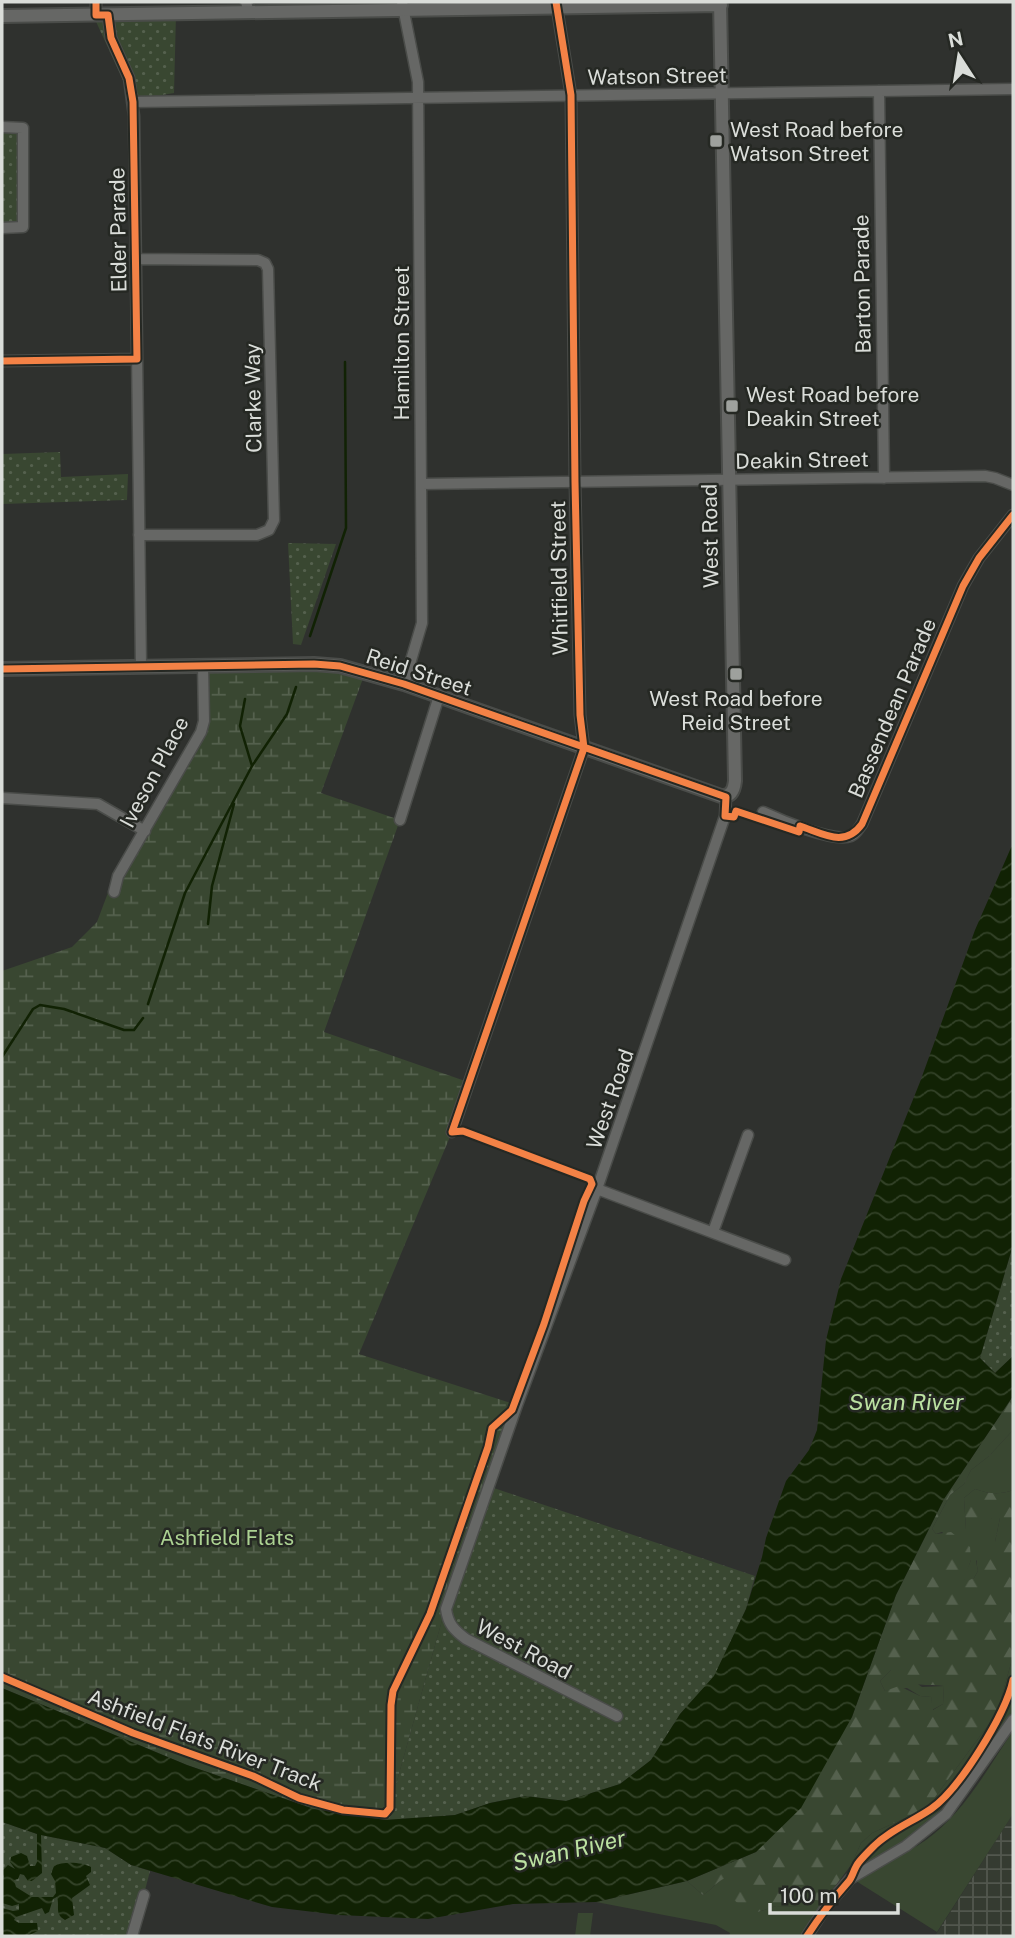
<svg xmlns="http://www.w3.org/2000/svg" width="1015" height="1938" viewBox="0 0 1015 1938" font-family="'Public Sans',sans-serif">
<defs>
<pattern id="industrial-grid" width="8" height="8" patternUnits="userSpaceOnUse" patternTransform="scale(1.75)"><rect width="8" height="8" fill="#353b31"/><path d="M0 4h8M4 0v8" fill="none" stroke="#52574e"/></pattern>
<pattern id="forest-firs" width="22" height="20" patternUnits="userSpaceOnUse" patternTransform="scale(1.75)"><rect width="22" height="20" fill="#394731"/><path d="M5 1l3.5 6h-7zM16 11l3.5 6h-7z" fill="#55614e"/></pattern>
<pattern id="wetland-marsh" width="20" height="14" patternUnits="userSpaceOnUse" patternTransform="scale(1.75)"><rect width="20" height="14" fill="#394731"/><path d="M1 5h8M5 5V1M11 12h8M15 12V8" fill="none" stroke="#55614e"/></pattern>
<pattern id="park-dots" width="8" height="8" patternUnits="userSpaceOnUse" patternTransform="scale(1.75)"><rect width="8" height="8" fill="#394731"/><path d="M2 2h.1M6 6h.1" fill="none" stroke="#55614e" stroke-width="1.8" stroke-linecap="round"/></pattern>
<pattern id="water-waves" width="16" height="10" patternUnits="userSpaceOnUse" patternTransform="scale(1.75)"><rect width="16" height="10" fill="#112204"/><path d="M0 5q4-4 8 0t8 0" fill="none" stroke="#334228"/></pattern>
</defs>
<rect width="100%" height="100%" fill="#2f312e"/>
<!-- industrial -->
<path fill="url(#industrial-grid)" d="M1013,1814V1936H935Z"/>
<!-- grass -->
<path fill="#394731" d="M1013,1430V1490C1000,1495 989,1494 975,1489L964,1498L966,1529L992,1518H1000L995,1542L976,1561L978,1571L974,1578L967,1582L963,1579L971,1560L942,1532L936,1534L932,1529L950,1495L964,1484L971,1470L989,1456Z
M1013,1656V1715L961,1788L918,1833L859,1869L851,1865L861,1843L872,1833L927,1808L997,1713Z
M891,1670H898L922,1687L944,1686L943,1704L932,1710L931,1697L920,1696L907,1688L885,1691L880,1681Z
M1013,1731V1814L937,1932L856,1881C877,1864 903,1856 926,1840C963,1814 988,1768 1013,1731Z
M729,1876L758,1912L776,1906L802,1907L815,1900L824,1901L800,1936H729L730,1933L716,1925L596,1902L687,1881L703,1895C714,1888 717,1880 729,1876Z
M578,1913H593L590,1936H575Z"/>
<!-- forest -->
<path fill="url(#forest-firs)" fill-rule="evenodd" d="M1013,1396V1430L989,1456L971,1470L964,1484L950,1495L932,1529L936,1534L951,1532L970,1547L971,1560L964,1579L967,1581L974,1578L978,1571C975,1557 977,1552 986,1541L995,1542L1000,1518H992C985,1530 979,1531 966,1529L964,1498L975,1489C989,1494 1000,1495 1013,1490V1656L997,1713L927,1808L872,1833L861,1843L851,1865L824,1901L815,1900L803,1907L776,1906L758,1912L743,1907L730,1897L735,1885L729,1877C717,1880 714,1888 703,1895L687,1881L756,1852L852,1717L896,1595L944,1499ZM891,1670H898L900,1680C919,1688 927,1683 944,1686L943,1704L933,1710L931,1697L920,1696L899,1686L885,1691L880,1681Z"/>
<!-- wetland -->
<path fill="url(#wetland-marsh)" d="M314,664L365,673L321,793L400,820L324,1032L468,1082L452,1132L359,1354L517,1405L448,1599L386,1820L314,1809L187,1765L2,1688V971L72,947L97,922L115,874L200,733V666Z"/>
<!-- park -->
<path fill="url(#park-dots)" d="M176,14L174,93L132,100L93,15Z
M2,127L23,128V227L2,228Z
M60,452L61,477L128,474L127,500L2,504V454Z
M288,543L336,544L301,645L293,644Z
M1013,1245V1356L995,1373L980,1358Z
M488,1486L755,1576L746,1609L714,1677L680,1714L651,1760L620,1784L566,1801L525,1796L490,1803L455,1815L386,1820L448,1599Z
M2,1822L37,1834L105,1848L131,1865L150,1871L133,1936H2Z"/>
<!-- water -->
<path fill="url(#water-waves)" d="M1013,843V1245L980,1358L995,1373L1013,1356V1396L944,1499L896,1595L852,1717L801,1808L756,1852L687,1881L596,1902L513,1904L428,1919L339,1915L272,1907L131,1865L105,1848L41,1835L42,1873L32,1881H28L24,1875L20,1874L18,1879L14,1880L16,1887L32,1897H53L56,1893L55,1881L51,1874L54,1866C63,1861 82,1862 91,1867V1872L86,1876L90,1885L72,1898L74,1915L65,1920C54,1914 60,1906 57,1897L53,1899L49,1912L45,1914L42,1908L16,1917L14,1920L19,1923H37L38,1931L27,1936H2V1908L13,1911L19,1910V1904L12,1906L2,1903V1881L4,1877L2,1871L8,1865L15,1869L10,1862L11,1857L21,1853L27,1856L30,1866H35L37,1862V1834L2,1822V1688L187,1765L314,1809L385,1820L455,1815L490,1803L525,1796L566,1801L620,1784L651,1760L680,1714L714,1676L746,1609L762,1557L766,1538L786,1481L809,1450L817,1430L826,1340L841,1279L920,1082L975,930Z"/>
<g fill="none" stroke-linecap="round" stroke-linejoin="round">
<!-- stream -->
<path stroke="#112204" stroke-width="2.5" d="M310,636L346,528L345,362
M245,699L240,726L252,766
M208,924L212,886L234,804
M148,1004L185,893L252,766L287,714L296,687
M2,1057L33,1009L40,1005L64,1009L124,1030H134L143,1018"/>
<!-- minor casing -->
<g stroke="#4a4c49" stroke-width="13">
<path id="minor" d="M96,2V15
M246,2L249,13
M402,2L418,82L422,623L404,684
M108,15L111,38L129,78L134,116L141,666
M879,91L884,478
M133,102L1013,89
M2,127L23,128V227L2,228
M136,259L258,260L265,263L268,269L274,520L269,530L257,535H139
M2,361L137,359
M421,484L985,476L995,478L1013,485
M2,798L98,804L145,831
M763,812C780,820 834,843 851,836C856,834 859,828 862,824L963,586L979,558L1013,515
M400,820L439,696
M114,892L118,876L201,732L204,721L203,665
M452,1132L584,748L580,715L575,482L571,95L556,2
M597,1189L785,1260
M713,1232L748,1135
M617,1716L466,1639C454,1630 448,1624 446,1609L517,1405L597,1189L725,816L726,797
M132,1936L144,1895
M807,1936L826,1907L850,1879L906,1846L946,1814L1013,1720"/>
</g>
<!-- tertiary casing -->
<g stroke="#4a4c49" stroke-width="16">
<path id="tertiary" d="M2,16L721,5
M2,669L314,664L340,666L404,684L721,796C731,797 734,790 735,781L720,2"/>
</g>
<!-- minor -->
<use href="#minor" stroke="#666765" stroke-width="10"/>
<!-- tertiary -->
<use href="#tertiary" stroke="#666765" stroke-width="12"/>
<!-- cycleway casing -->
<g stroke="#252823" stroke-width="11">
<path id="cycleway" d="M2,361L137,359L133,102L129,78L111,38L108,15H96V2
M2,669L314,664L340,666L404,684L726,797L725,816L734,817L736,811L799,832L800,826C824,834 845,848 862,824L963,586L979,558L1013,515
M2,1677L133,1733L253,1776L299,1798L343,1810L385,1814L390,1808L391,1705L393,1691L430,1614L488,1447L492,1428L512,1410L544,1324L584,1201L592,1184L590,1179L463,1131L452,1132L584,748L580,715L575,482L571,95L556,2
M807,1936C820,1916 833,1899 849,1881C853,1876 854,1868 859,1862C863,1857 868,1852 873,1847C890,1830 912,1822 931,1809C960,1789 1006,1713 1013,1680"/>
</g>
<!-- cycleway -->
<use href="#cycleway" stroke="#f48246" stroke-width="7"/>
</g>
<!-- markers -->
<g fill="#9ea19d" stroke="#252823" stroke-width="2.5">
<rect x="709" y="134" width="14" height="14" rx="3.5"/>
<rect x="725" y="399" width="14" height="14" rx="3.5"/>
<rect x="729" y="667" width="14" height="14" rx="3.5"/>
</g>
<g text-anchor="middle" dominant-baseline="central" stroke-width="5" stroke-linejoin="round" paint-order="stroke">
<!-- street labels -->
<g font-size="21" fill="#daddd9" stroke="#252823">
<text transform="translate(657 76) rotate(-1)">Watson Street</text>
<text transform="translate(118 230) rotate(-91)">Elder Parade</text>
<text transform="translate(862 284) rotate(-91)">Barton Parade</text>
<text transform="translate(401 343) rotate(-90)">Hamilton Street</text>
<text transform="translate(253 398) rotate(-91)">Clarke Way</text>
<text transform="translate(802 460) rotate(-1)">Deakin Street</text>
<text transform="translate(710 536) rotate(-91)">West Road</text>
<text transform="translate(559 578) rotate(-91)">Whitfield Street</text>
<text transform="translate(419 672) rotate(18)">Reid Street</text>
<text transform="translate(892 708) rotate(-67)">Bassendean Parade</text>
<text transform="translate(154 772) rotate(-62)">Iveson Place</text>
<text transform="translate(610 1099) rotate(-71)">West Road</text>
<text transform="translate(524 1649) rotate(28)">West Road</text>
<text transform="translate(205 1740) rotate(21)">Ashfield Flats River Track</text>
</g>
<!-- poi labels -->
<g font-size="21" fill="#daddd9" stroke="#252823" text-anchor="start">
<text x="730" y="129">West Road before<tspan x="730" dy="24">Watson Street</tspan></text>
<text x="746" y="394">West Road before<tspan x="746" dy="24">Deakin Street</tspan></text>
<text x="736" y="698" text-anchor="middle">West Road before<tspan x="736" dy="24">Reid Street</tspan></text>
</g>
<!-- park labels -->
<g font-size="21" fill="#acd292" stroke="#252823">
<text x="227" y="1537">Ashfield Flats</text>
</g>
<!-- water labels -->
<g font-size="23" font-style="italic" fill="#bce2a2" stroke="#252823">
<text x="906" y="1401">Swan River</text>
<text transform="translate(569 1850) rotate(-13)">Swan River</text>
</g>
</g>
<!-- border -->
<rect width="1015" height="1938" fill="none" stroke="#daddd9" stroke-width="7"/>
<!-- north arrow -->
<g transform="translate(959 56) rotate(348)" stroke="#252823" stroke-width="5" paint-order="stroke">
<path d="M0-5L12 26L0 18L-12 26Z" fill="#daddd9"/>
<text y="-10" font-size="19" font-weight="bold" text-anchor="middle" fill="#daddd9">N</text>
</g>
<!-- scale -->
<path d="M770 1903v10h128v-10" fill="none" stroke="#daddd9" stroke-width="3.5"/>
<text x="780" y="1903" font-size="21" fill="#daddd9" stroke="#252823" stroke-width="5" paint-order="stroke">100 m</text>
</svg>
